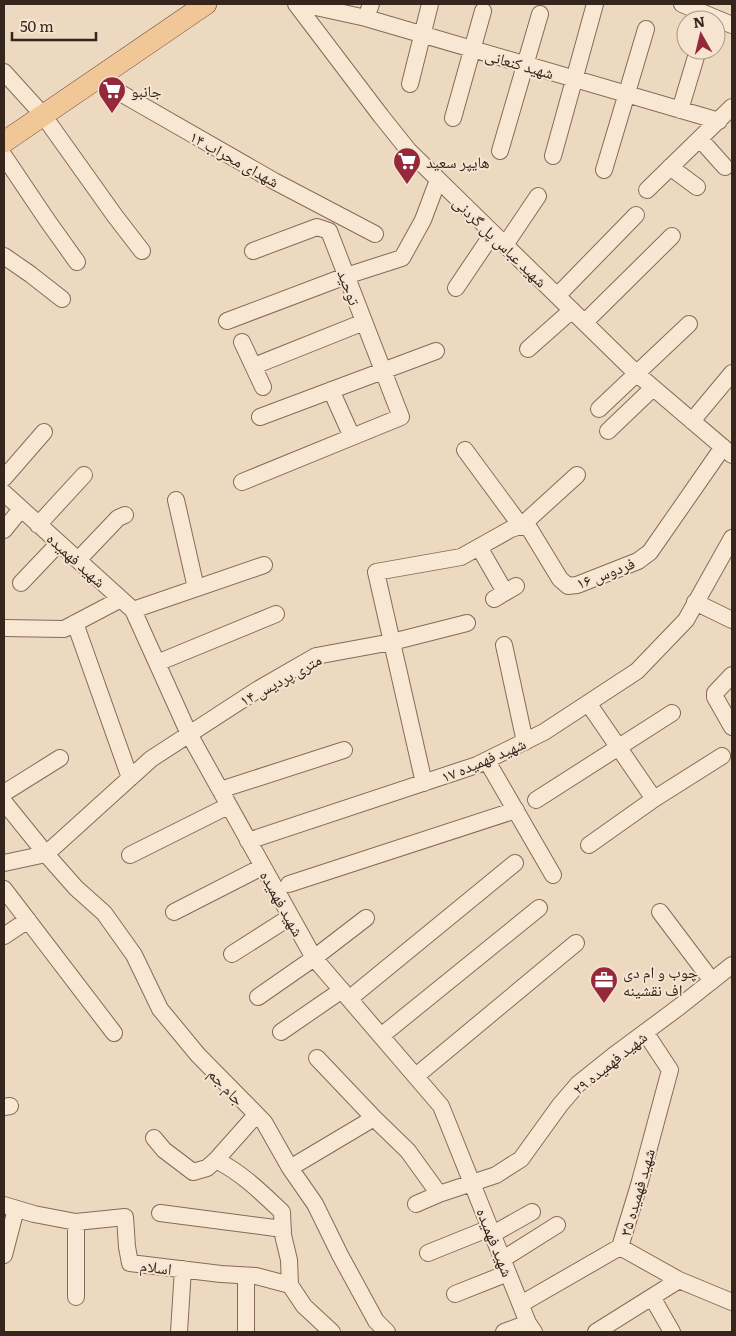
<svg xmlns="http://www.w3.org/2000/svg" width="736" height="1336" viewBox="0 0 736 1336" font-family="Literata,'Noto Naskh Arabic',serif">
<rect width="100%" height="100%" fill="#edd9c0"/>
<g fill="none" stroke-linecap="round" stroke-linejoin="round">
<!-- minor casing -->
<g stroke="#866a58" stroke-width="18">
<path id="minor" d="M296,4L381,116L409,151L636,373L732,455
M302,4L366,18L719,121
M682,4L732,25
M366,18L371,4
M4,72L43,115L115,216L142,251
M96,79L274,181L375,234
M410,84L430,4
M680,110L698,50
M453,118L483,11
M700,139L725,167
M500,151L540,14
M4,156L47,220L77,262
M553,156L595,4
M670,167L697,187
M604,170L646,29
M647,190L732,107
M505,245L538,196
M4,256L30,274L62,299
M456,288L493,233
M557,296L636,215
M227,321L346,276L402,258L423,220L438,180
M585,322L672,236
M242,342L263,387
M528,349L572,310
M254,366L364,322
M331,390L352,437
M599,409L689,324
M260,417L436,351
M692,421L732,373
M608,431L653,388
M465,450L521,526
M4,478L44,432
M242,482L401,417L329,231L317,227L253,251
M4,493L133,610L189,734L314,958L441,1106L528,1323L534,1332
M176,500L196,588
M38,525L84,475
M521,526L529,528L560,579L568,586L577,585L638,561L650,552L723,447
M4,530L21,509
M479,547L505,592
M78,560L118,518L125,515
M21,583L59,543
M494,599L516,586
M695,602L732,620
M133,610L264,565
M75,623L130,778
M4,628L64,629L121,599
M504,645L525,742
M157,663L276,614
M732,675L715,693V697L732,727
M588,703L654,799L589,845
M487,761L553,875
M424,783L376,572L461,557L511,529L521,526L577,475
M220,790L344,750
M4,793L60,758
M654,799L722,756
M536,800L672,713
M4,802L46,854L76,888L104,913L134,955L160,1009L198,1055L264,1122L290,1168L315,1204L340,1255L376,1321L387,1332
M248,841L477,765L544,732L637,671L686,620L732,538
M130,855L228,806
M4,863L46,854L151,759L257,690L316,656L392,642L467,623
M289,884L516,810
M4,889L114,1033
M174,912L262,867
M660,912L712,981
M4,936L28,920
M232,954L290,917
M258,997L314,958L366,918
M349,999L515,863
M281,1032L342,990
M381,1036L539,908
M317,1058L374,1118
M416,1076L576,943
M4,1107L10,1106
M154,1138L164,1150L193,1172L207,1168L216,1160C242,1173 262,1193 282,1212L283,1235L289,1260L290,1285L304,1306L332,1332
M216,1160L256,1115
M290,1168L374,1118L408,1151L439,1194L496,1175L521,1159L560,1105L578,1084L613,1056L679,1007L732,965
M416,1204L439,1194
M4,1205L34,1214L76,1222L125,1217L127,1247L130,1263L221,1274L256,1276L290,1285
M160,1213L283,1229
M493,1234L532,1212
M620,1247L679,1280L732,1302
M428,1253L490,1228
M4,1255L16,1209
M503,1259L557,1225
M246,1276V1332
M455,1294L508,1273
M76,1297V1222
M652,1297L672,1332
M521,1304L620,1247L639,1185L670,1070L645,1032
M179,1332L183,1269
M504,1332L528,1323
M596,1332L679,1280"/>
</g>
<!-- major casing -->
<g stroke="#54392d" stroke-width="22">
<path id="major" d="M4,142L206,4"/>
</g>
<!-- minor -->
<use href="#minor" stroke="#f8e8d3" stroke-width="16"/>
<!-- major -->
<use href="#major" stroke="#f1c798" stroke-width="21"/>
</g>
<!-- icons -->
<defs>
<g id="supermarket-pin" transform="scale(1.4375)"><path d="M0 17L-7.5 6A9.5 9.5 0 1 1 7.5 6Z" fill="#95293a" stroke="#f5e4d0"/><path d="M-6-5.5h2.5l.6 2H6L4.5 2H-2.5L-4.4-4H-6ZM-1.5 3.2a1.3 1.3 0 1 0 .1 0ZM3 3.2a1.3 1.3 0 1 0 .1 0Z" fill="#fff"/></g>
<g id="office-pin" transform="scale(1.4375)"><path d="M0 17L-7.5 6A9.5 9.5 0 1 1 7.5 6Z" fill="#95293a" stroke="#f5e4d0"/><path d="M-6-3h4V-5.5h4V-3h4V5H-6ZM-1-4.5V-3h2v-1.5ZM-6 0V1H6V0Z" fill="#fff"/></g>
</defs>
<g fill-rule="evenodd">
<use href="#supermarket-pin" x="112" y="90"/>
<use href="#supermarket-pin" x="407" y="161"/>
<use href="#office-pin" x="604" y="980"/>
</g>
<g text-anchor="middle" dominant-baseline="central" stroke-width="4" stroke-linejoin="round" paint-order="stroke">
<!-- street labels -->
<g font-size="16" fill="#36251d" stroke="#f5e4d0">
<text transform="translate(520 63) rotate(16)">شهید کنعانی</text>
<text transform="translate(235 158) rotate(29)">شهدای محراب ۱۴</text>
<text transform="translate(501 241) rotate(44)">شهید عباس پل گردنی</text>
<text transform="translate(350 287) rotate(69)">توحید</text>
<text transform="translate(77 559) rotate(42)">شهید فهمیده</text>
<text transform="translate(605 572) rotate(-21)">فردوس ۱۶</text>
<text transform="translate(280 679) rotate(-29)">۱۴ متری پردیس</text>
<text transform="translate(483 759) rotate(-23)">شهید فهمیده ۱۷</text>
<text transform="translate(283 903) rotate(61)">شهید فهمیده</text>
<text transform="translate(609 1062) rotate(-39)">شهید فهمیده ۲۹</text>
<text transform="translate(227 1086) rotate(47)">جام جم</text>
<text transform="translate(636 1192) rotate(-74)">شهید فهمیده ۳۵</text>
<text transform="translate(496 1242) rotate(68)">شهید فهمیده</text>
<text transform="translate(156 1266) rotate(7)">اسلام</text>
</g>
<!-- poi labels -->
<g font-size="16" fill="#36251d" stroke="#f5e4d0" text-anchor="start">
<text x="131" y="90">جانبو</text>
<text x="426" y="161">هایپر سعید</text>
<text x="623" y="971">چوب و ام دی<tspan x="623" dy="18">اف نقشینه</tspan></text>
</g>
</g>
<!-- border -->
<rect width="736" height="1336" fill="none" stroke="#36251d" stroke-width="10"/>
<!-- north arrow -->
<g transform="translate(701 35) rotate(352)"><circle r="24" fill="#f5e4d0" stroke="#a99888"/>
<path d="M0-4L9 19L0 12L-9 19Z" fill="#95293a"/>
<text y="-8" font-size="14" font-weight="bold" text-anchor="middle" fill="#36251d">N</text>
</g>
<!-- scale -->
<path d="M12 32v8h84v-8" fill="none" stroke="#36251d" stroke-width="2.5"/>
<text x="20" y="32" font-size="15" fill="#36251d" stroke="#f5e4d0" stroke-width="4" paint-order="stroke">50 m</text>
</svg>
